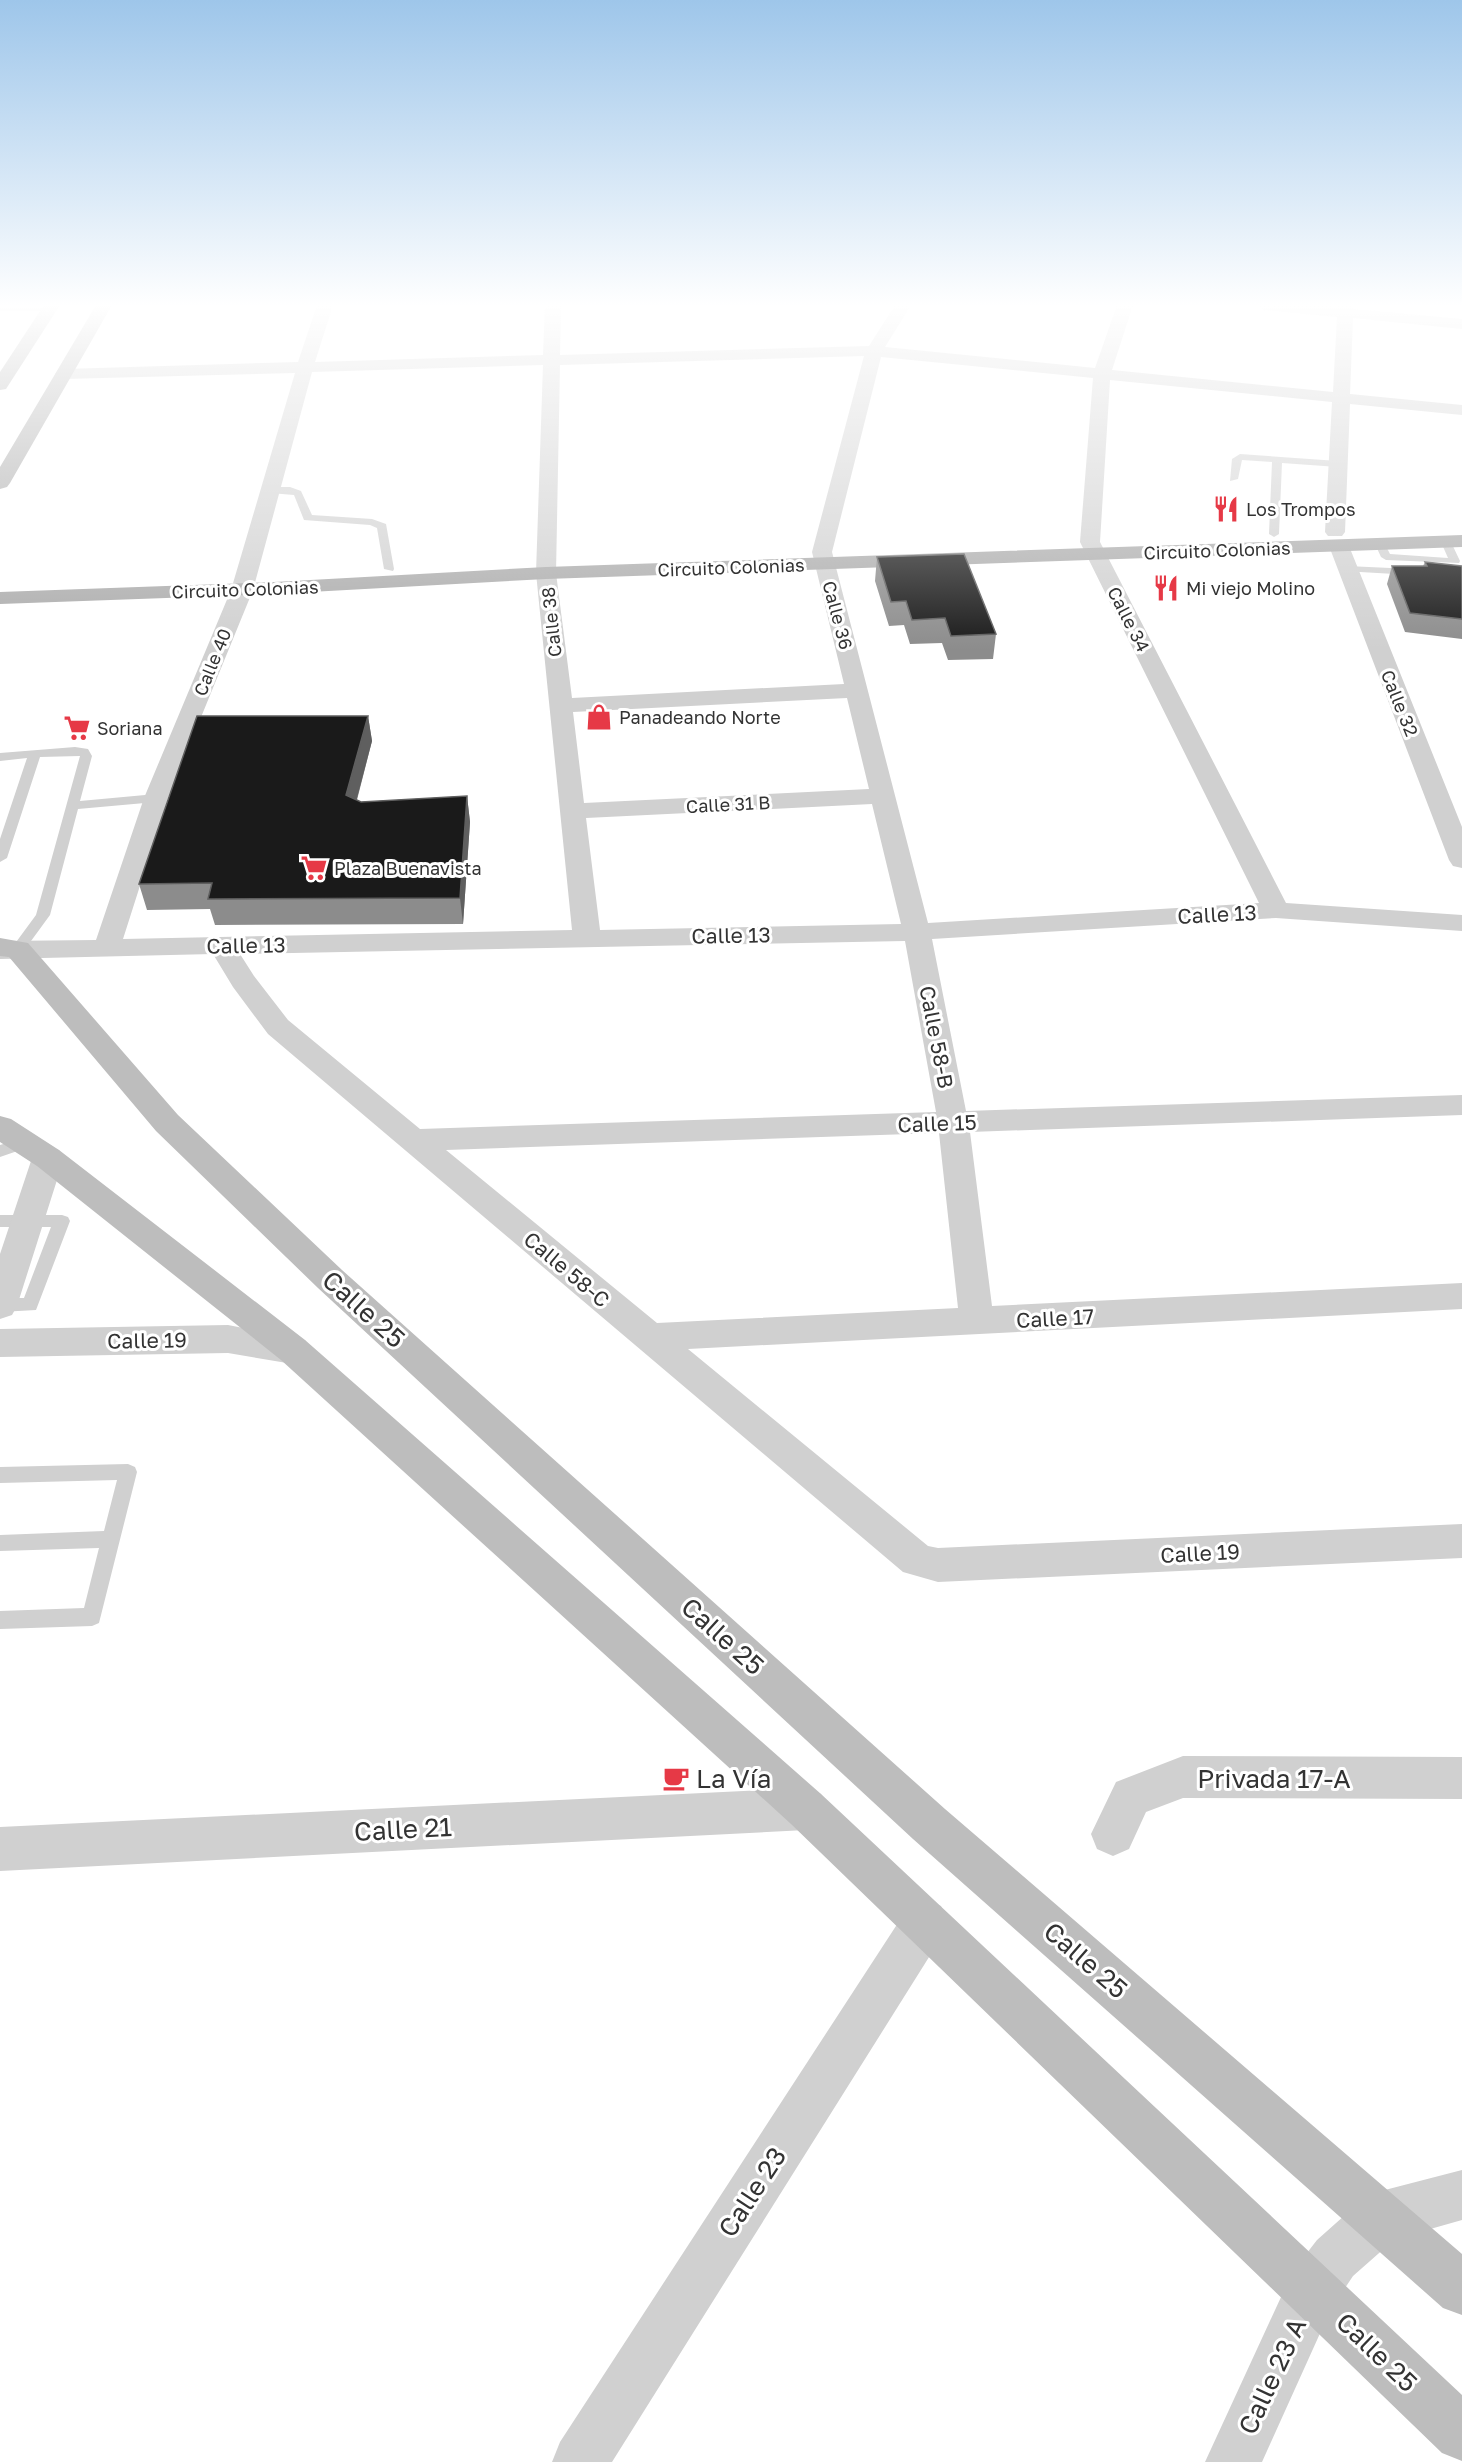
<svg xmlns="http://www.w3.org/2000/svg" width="1462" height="2462" viewBox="0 0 1462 2462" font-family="'Golos Text',sans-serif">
<rect width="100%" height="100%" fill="#fff"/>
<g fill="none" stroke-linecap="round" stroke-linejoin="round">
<!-- lane -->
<path fill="#d0d0d0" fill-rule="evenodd" d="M0,307H50L54,309L50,311H0Z
M1240,454L1338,461L1343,464L1338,467L1282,463L1279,534L1274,537L1269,534L1272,462L1242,460L1238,479L1230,481L1232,459Z
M290,487L301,491L312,515L372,519L386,524L394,569L393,571L384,569L377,528L370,525L304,520L294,495L270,493L265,490L270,487Z
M1442,540H1450L1460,561L1459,563L1386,560L1381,557L1375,544L1384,542L1390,554L1448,558L1441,542Z
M1347,566L1412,569L1417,572L1412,575L1343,571V567Z
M75,747L88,749L92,756L80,801L156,794L162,798L156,802L78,809L50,915L23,952H13L11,949L36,915L80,756L40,757L7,858L0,862V839L27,758L0,761V753Z
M23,1138L29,1139L31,1143L29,1147L0,1157V1145Z
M0,1215H62L68,1217L70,1221L36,1310L0,1312V1298H24L51,1227H0Z
M128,1464L135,1467L137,1472L99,1623L92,1626L0,1629V1611L84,1608L99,1548L0,1551V1535L104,1531L117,1480L0,1483V1467Z"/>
<!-- street -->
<path fill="#d0d0d0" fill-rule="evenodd" d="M317,305H333L315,362L543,355L545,305H561L560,355L869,346L895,305H911L885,347L1095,368L1117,305H1133L1112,370L1333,392L1337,317L1264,310L1256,305L1338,307V305H1354V309L1462,319V329L1353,318L1350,394L1462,405V415L1350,404L1345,532L1342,536H1328L1325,532L1332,402L1110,380L1100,542L1286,903L1462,915V931L1276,918L932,939L966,1111L1462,1095V1115L970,1132L992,1306L1462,1283V1309L688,1349L928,1546L938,1548L1462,1524V1558L938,1582L903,1572L268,1034L233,987L213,954L0,959V941L96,940L144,798L231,590L295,373L64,379L58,378L55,374L58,370L64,369L298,362ZM864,356L812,552L844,684L572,698L556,573L560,365ZM881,357L1093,378L1080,542L1259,903L928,923L832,552ZM543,365L536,573L572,930L123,939L168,798L253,590L312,372ZM847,698L869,789L584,803L573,712ZM872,804L901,924L600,930L586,818ZM905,941L936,1112L420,1129L288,1020L254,976L240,954ZM939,1133L958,1308L657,1323L446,1150Z
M1339,540L1346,542L1349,546L1462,827V868L1453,866L1449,860L1329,546L1332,542Z
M48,1147L59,1150L64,1158L17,1306L12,1315L0,1319V1254L32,1158L37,1150Z
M228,1325L305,1340L311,1350L305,1360L293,1364L228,1353L0,1357V1329Z
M1183,1756L1462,1757V1799L1183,1798L1146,1812L1129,1849L1113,1856L1097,1849L1091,1834L1116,1782Z
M806,1788L821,1794L828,1809L821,1824L806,1830L0,1871V1827Z
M925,1899L941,1906L948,1922L941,1938L612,2462H552L560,2442L909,1906Z
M1462,2170V2220L1395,2239L1353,2276L1331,2309L1262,2462H1205L1293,2271L1317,2240L1363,2199L1381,2191Z"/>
<!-- secondary -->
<path fill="#bdbdbd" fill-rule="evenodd" d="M0,938L28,943L178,1115L342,1270L945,1809L1462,2254V2315L1443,2308L913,1839L318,1288L156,1131L9,957L0,956Z
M0,1116L11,1119L59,1150L305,1340L821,1794L1462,2395V2461L1442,2453L791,1824L281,1360L37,1166L0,1142Z"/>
<!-- primary -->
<path fill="#ababab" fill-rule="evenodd" d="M44,305H60L6,389L0,390V372Z
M96,305H112L10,483L7,487L0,489V467Z
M1462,535V547L546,579L274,594L0,604V592L274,582L546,567Z"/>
</g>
<!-- wall -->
<path fill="#8c8c8c" d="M877,557L996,634L993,659L948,660L942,643L910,644L904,625L889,626L875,581Z
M1425,562L1462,566V639L1405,632L1387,584L1392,566H1423Z
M368,716L372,741L357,800L361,802L467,796L470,822L463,924L215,925L210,909L147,910L139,884Z"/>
<!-- shaded-wall -->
<path fill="#5f5f5f" d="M368,716L372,741L351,821L346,795Z
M467,796L470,822L463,924L460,898Z"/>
<!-- building -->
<path fill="#1a1a1a" stroke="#5f5f5f" stroke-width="1.5" d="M964,554L996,634L951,636L945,618L912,620L906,601L891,602L877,557Z
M1425,562L1462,566V619L1410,613L1392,566H1427Z
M197,716H368L346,795L361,802L467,796L460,898L208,899L212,883L139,884Z"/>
<!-- sky -->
<linearGradient id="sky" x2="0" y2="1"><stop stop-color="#9ec6ea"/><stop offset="0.47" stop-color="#fff"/><stop offset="1" stop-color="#fff" stop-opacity="0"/></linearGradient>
<rect width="1462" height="650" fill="url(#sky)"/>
<!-- icons -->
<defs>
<g id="restaurant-bare" transform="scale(2.07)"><path d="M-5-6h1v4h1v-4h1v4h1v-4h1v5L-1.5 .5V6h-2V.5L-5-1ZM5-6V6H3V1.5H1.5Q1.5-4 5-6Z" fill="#e63946" stroke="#fff" stroke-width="2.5" paint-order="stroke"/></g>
<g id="shop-bare" transform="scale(2.07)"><path d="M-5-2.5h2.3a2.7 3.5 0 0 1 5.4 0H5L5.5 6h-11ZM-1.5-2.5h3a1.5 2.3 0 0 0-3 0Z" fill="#e63946" stroke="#fff" stroke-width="2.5" paint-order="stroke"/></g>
<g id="supermarket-bare" transform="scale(2.07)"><path d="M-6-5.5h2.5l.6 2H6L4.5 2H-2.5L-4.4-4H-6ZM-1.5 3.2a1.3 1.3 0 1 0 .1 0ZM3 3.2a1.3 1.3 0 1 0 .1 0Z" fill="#e63946" stroke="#fff" stroke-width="2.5" paint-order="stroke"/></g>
<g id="cafe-bare" transform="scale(2.07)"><path d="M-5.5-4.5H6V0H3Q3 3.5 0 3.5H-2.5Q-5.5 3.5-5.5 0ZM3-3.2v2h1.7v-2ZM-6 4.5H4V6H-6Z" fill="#e63946" stroke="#fff" stroke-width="2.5" paint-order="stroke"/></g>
</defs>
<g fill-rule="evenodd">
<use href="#restaurant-bare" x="1226" y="509"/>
<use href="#restaurant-bare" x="1166" y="588"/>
<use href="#shop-bare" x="599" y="717"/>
<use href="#supermarket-bare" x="77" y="728"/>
<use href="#supermarket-bare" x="314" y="868"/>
<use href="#cafe-bare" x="676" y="1778"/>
</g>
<g text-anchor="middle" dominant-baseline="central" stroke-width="6" stroke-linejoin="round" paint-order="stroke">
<!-- far-poi labels -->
<g font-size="18" fill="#333" stroke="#fff" text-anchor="start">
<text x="1246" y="509">Los Trompos</text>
<text x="1186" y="588">Mi viejo Molino</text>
<text x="619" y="717">Panadeando Norte</text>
<text x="97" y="728">Soriana</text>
<text x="334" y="868">Plaza Buenavista</text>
</g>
<!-- far-street labels -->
<g font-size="18" fill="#333" stroke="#fff">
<text transform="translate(1217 550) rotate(-2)">Circuito Colonias</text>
<text transform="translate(731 567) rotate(-2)">Circuito Colonias</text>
<text transform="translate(245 589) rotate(-2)">Circuito Colonias</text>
<text transform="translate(838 615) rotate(75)">Calle 36</text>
<text transform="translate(1129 619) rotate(63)">Calle 34</text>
<text transform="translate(551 622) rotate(-96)">Calle 38</text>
<text transform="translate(212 662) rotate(-68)">Calle 40</text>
<text transform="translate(1400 703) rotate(68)">Calle 32</text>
<text transform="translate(728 804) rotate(-3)">Calle 31 B</text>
</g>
<!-- street labels -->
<g font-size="21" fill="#333" stroke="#fff">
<text transform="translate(1217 914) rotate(-3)">Calle 13</text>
<text transform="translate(731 935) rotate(-1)">Calle 13</text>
<text transform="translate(246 945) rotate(-1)">Calle 13</text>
<text transform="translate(937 1037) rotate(79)">Calle 58-B</text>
<text transform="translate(937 1123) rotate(-2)">Calle 15</text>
<text transform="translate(567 1269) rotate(40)">Calle 58-C</text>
<text transform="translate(1055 1318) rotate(-3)">Calle 17</text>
<text transform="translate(147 1340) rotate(-1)">Calle 19</text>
<text transform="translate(1200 1553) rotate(-3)">Calle 19</text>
</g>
<!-- near-street labels -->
<g font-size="26" fill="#333" stroke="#fff">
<text transform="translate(364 1309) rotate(42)">Calle 25</text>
<text transform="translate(723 1636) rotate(42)">Calle 25</text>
<text x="1274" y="1778">Privada 17-A</text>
<text transform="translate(403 1829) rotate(-3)">Calle 21</text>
<text transform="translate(1086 1960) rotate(41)">Calle 25</text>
<text transform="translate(752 2192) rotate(-57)">Calle 23</text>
<text transform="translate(1377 2352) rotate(44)">Calle 25</text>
<text transform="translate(1272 2376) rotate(-65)">Calle 23 A</text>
</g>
<!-- near-poi labels -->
<g font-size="26" fill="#333" stroke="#fff" text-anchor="start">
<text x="696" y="1778">La Vía</text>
</g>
</g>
</svg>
